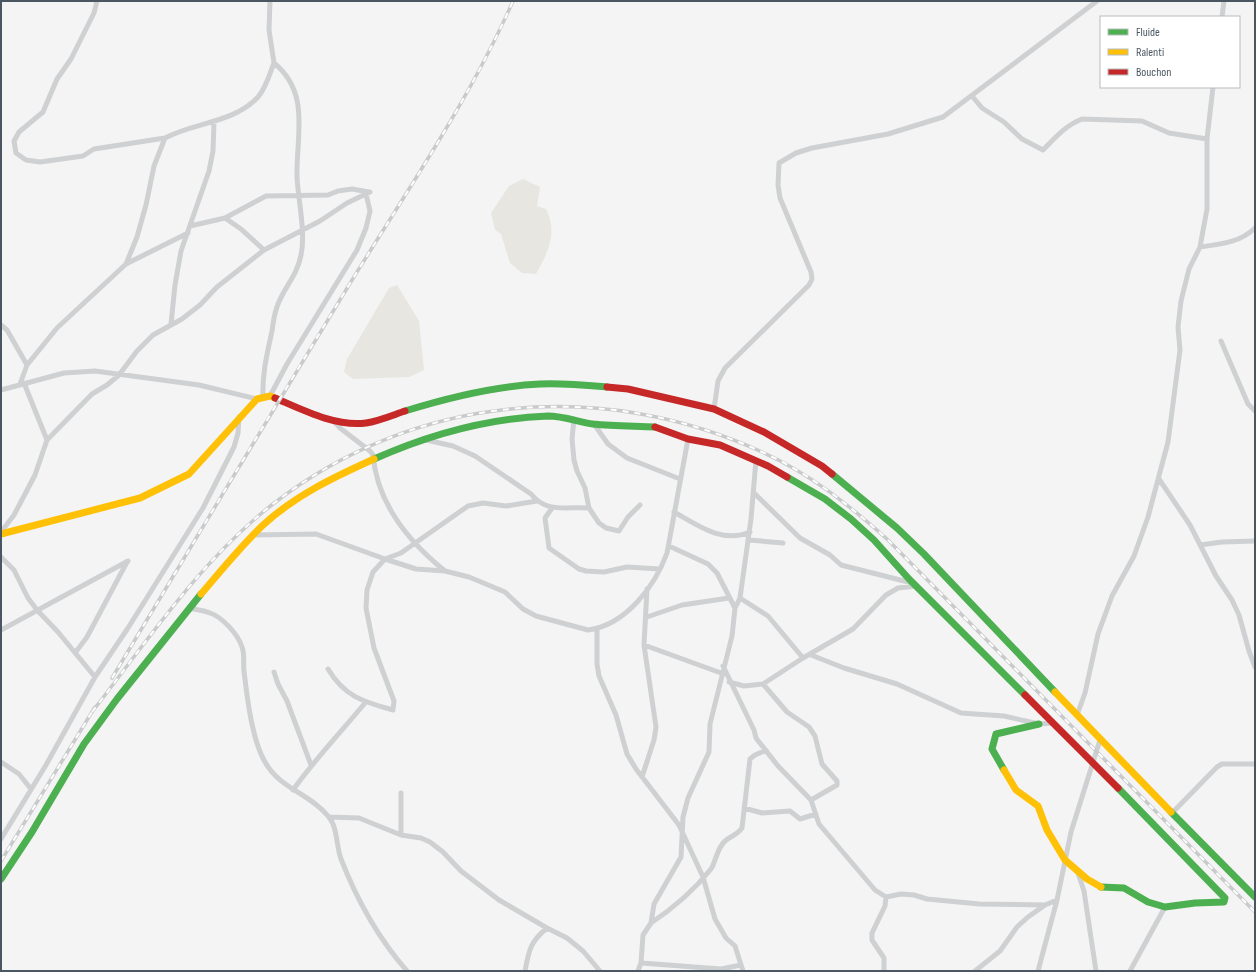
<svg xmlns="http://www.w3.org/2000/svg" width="1256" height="972" viewBox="0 0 1256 972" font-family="'Sofia Sans Condensed',sans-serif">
<rect width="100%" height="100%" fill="#f4f4f4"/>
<!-- sand -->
<path fill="#e7e6e1" d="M523,179L540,187L537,206L546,209C558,232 548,253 536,274L522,273L510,263L501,234L495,230L491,213L509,186Z
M397,285L419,321L424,370L409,377L353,379L344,372L347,359L389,288Z"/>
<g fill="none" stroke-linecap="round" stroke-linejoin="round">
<!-- street -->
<path stroke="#ced0d2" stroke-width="5" d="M97,1L94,13L71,59L57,79L43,112L19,132L14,141L16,153L26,160L40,162L83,156L94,149L165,138
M1222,17L1224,1
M972,96L982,108L1004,122L1022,139L1043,150C1055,138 1066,125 1082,119L1142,121L1169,133L1207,139
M225,218L241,229L264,250
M190,226L225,218L266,196L328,195L338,191L352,189L369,192
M1200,247C1221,244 1239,243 1255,228
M126,264L137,237L146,205L154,166L165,138C195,122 234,123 258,97C266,88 270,73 274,63
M171,324L175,285L181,251L209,171L213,151L214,121
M1,325L7,330L27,365
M1221,341L1248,404L1255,411
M24,383L47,440
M20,384L27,365L57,328L126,264L188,233
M1,390L64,373L95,371L199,385L257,399
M270,396L287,364L357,250L366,228L370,211L366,194
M263,397C262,374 267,354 272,331C273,323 274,315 277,307C283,288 297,277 301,255C306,232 298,200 297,177C296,136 311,93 274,63L269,30L270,1
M714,409L718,381L725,368L809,285L812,279L811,272L780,198L778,185L779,163L796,153L812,148L888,134L943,117L1097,1
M574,419L572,439L574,460L577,471L585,488L589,508L599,523L606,528L619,531L628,517L640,505
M333,420L340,428L370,451L373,455C377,503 409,542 445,571
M594,424L608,444L627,458L680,479
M426,440L453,446L475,456L531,494C547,514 567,506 589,508
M1159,479L1190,525L1216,576L1232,600L1239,615L1249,651L1255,667
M754,493L800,538L830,555L841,565L912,583
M552,508L545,518L549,548L579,569L586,571L604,572L627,567L660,569
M674,512C697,525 722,544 750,532
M1,532L14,515L35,475L47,440L92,394L107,385L119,375L137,351L153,335L182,319L200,305L217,287L264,250L320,221L347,203L370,192
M254,535L316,534L385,559L416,569L445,571L469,577L505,592L523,609L536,616L588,630C626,625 655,586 667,553L688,439
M749,540L783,543
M1200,545L1222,542L1255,541
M669,546L708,564L717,573L735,608
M1,557L14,570L28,598L37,610L58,632L95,677
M740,598L768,616L803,658
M189,608C196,610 203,610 210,613C222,617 238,634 242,647C245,654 243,663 244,671C247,697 252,740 265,762C280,789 309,793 328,816C338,827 336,846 341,859C357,900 378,938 407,971
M647,617L682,605L729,598
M597,629V664L599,676L616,715L627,754L636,769L679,825L703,877L715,919L726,938L735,946L743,971
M1,630L128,561
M644,645L721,673
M75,653L87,637L127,562
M811,655L844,668L897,684L961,713L1004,716L1039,724L1053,723
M723,666L754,730L756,738L778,766L811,800L819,824L875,890L886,897L901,894L914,895L927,899L979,904L1045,905
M328,669C344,696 363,702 393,710L394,701L374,648L366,608L367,590L373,572L385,559L401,553L468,506L483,503L506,506L537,501
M274,672L278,684L287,701L311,765
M729,682L744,686L763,684L803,658L853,629L886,595L898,588L917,586
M763,684L787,712L809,727L815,736L822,764L837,781V785L811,800
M1077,715L1085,693L1098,634L1112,596L1134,556L1148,517L1168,442L1180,350L1178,327L1181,301L1189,269L1200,247L1207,209V139L1213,87
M1,762L19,774L31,789
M642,777L654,740L656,727L644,645L647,589
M293,790C315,759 341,732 365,703
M744,808L762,813L790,811L800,819L816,814
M1172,813L1217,767L1222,764H1255
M329,817L359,818L401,835L421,838L430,842L443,852L461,871L499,900L547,928L567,938L583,951L600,971
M401,835V793
M1,839L46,765L95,677L128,628L203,508L234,447L238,433L239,417
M1078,873L1084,891L1096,971
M651,923C672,909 695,889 711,869C716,861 717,848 725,841C731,836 737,835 742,828L750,759L755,755L766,750
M641,963L721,969L741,965
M525,971C529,950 530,942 547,928
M638,971L641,963L643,935L651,923L654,904L681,857L683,817L688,798L709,752L710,724L732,636L735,608L740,598L751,519L756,460
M884,971V958L872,940V933L885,906L886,897
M975,971L1000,951L1017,927L1028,917L1045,905L1057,900
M1038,971L1057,900L1071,832L1100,740
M1130,971L1165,907"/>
<!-- fast -->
<path stroke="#4caf50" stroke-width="7" d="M405,411C447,398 495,386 540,384C562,383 584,385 607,387
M374,459C428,435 489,418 548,416C563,416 579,422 593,424C613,426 634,426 655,427
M832,474L897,528L924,554L1055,692
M787,477L825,499L851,519L874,540L909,579L1025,695
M1004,770L992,749L996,734L1039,724
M1171,812L1255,897
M1,879L32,832L84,744L117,699L201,594
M1101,887L1124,888L1148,902L1165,907L1195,903L1224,902L1225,898L1118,788"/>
<!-- slow -->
<path stroke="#ffc107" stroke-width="7" d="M1,534L140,498L189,474L257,399L270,396L275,398
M201,594C220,572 240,547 262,526C294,496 334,477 374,459
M1055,692L1171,812
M1004,770L1016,790L1038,806L1047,830L1065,860L1087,879L1101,887"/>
<!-- jam -->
<path stroke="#c62828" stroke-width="7" d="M607,387L628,389L714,409L764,432L822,466L832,474
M275,398C303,410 336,427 366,423C379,421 393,415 405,411
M655,427L688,439L720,445L768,466L787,477
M1025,695L1118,788"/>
<!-- rail casing -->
<g stroke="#c9cacc" stroke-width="3.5">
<path id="rail" d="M112,678C191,547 269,416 349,285C406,192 469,101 513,1
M92,712C148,640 201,560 273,504C414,394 602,378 762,452C809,473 849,505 887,539L1255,912
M1,861L95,707"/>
</g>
<!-- rail -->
<use href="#rail" stroke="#fff" stroke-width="2" stroke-dasharray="6" stroke-linecap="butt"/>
</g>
<!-- border -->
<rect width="1256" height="972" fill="none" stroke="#4a5661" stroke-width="4"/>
<!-- legend -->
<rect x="1100" y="16" width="140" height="72" fill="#ffffff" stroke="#b7bbc0"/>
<rect x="1108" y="29" width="20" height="6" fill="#4caf50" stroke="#b7bbc0"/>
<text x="1136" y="36" font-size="12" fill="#4a5661">Fluide</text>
<rect x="1108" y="49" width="20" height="6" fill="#ffc107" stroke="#b7bbc0"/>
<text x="1136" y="56" font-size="12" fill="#4a5661">Ralenti</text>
<rect x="1108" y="69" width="20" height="6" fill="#c62828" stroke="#b7bbc0"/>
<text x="1136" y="76" font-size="12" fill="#4a5661">Bouchon</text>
</svg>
